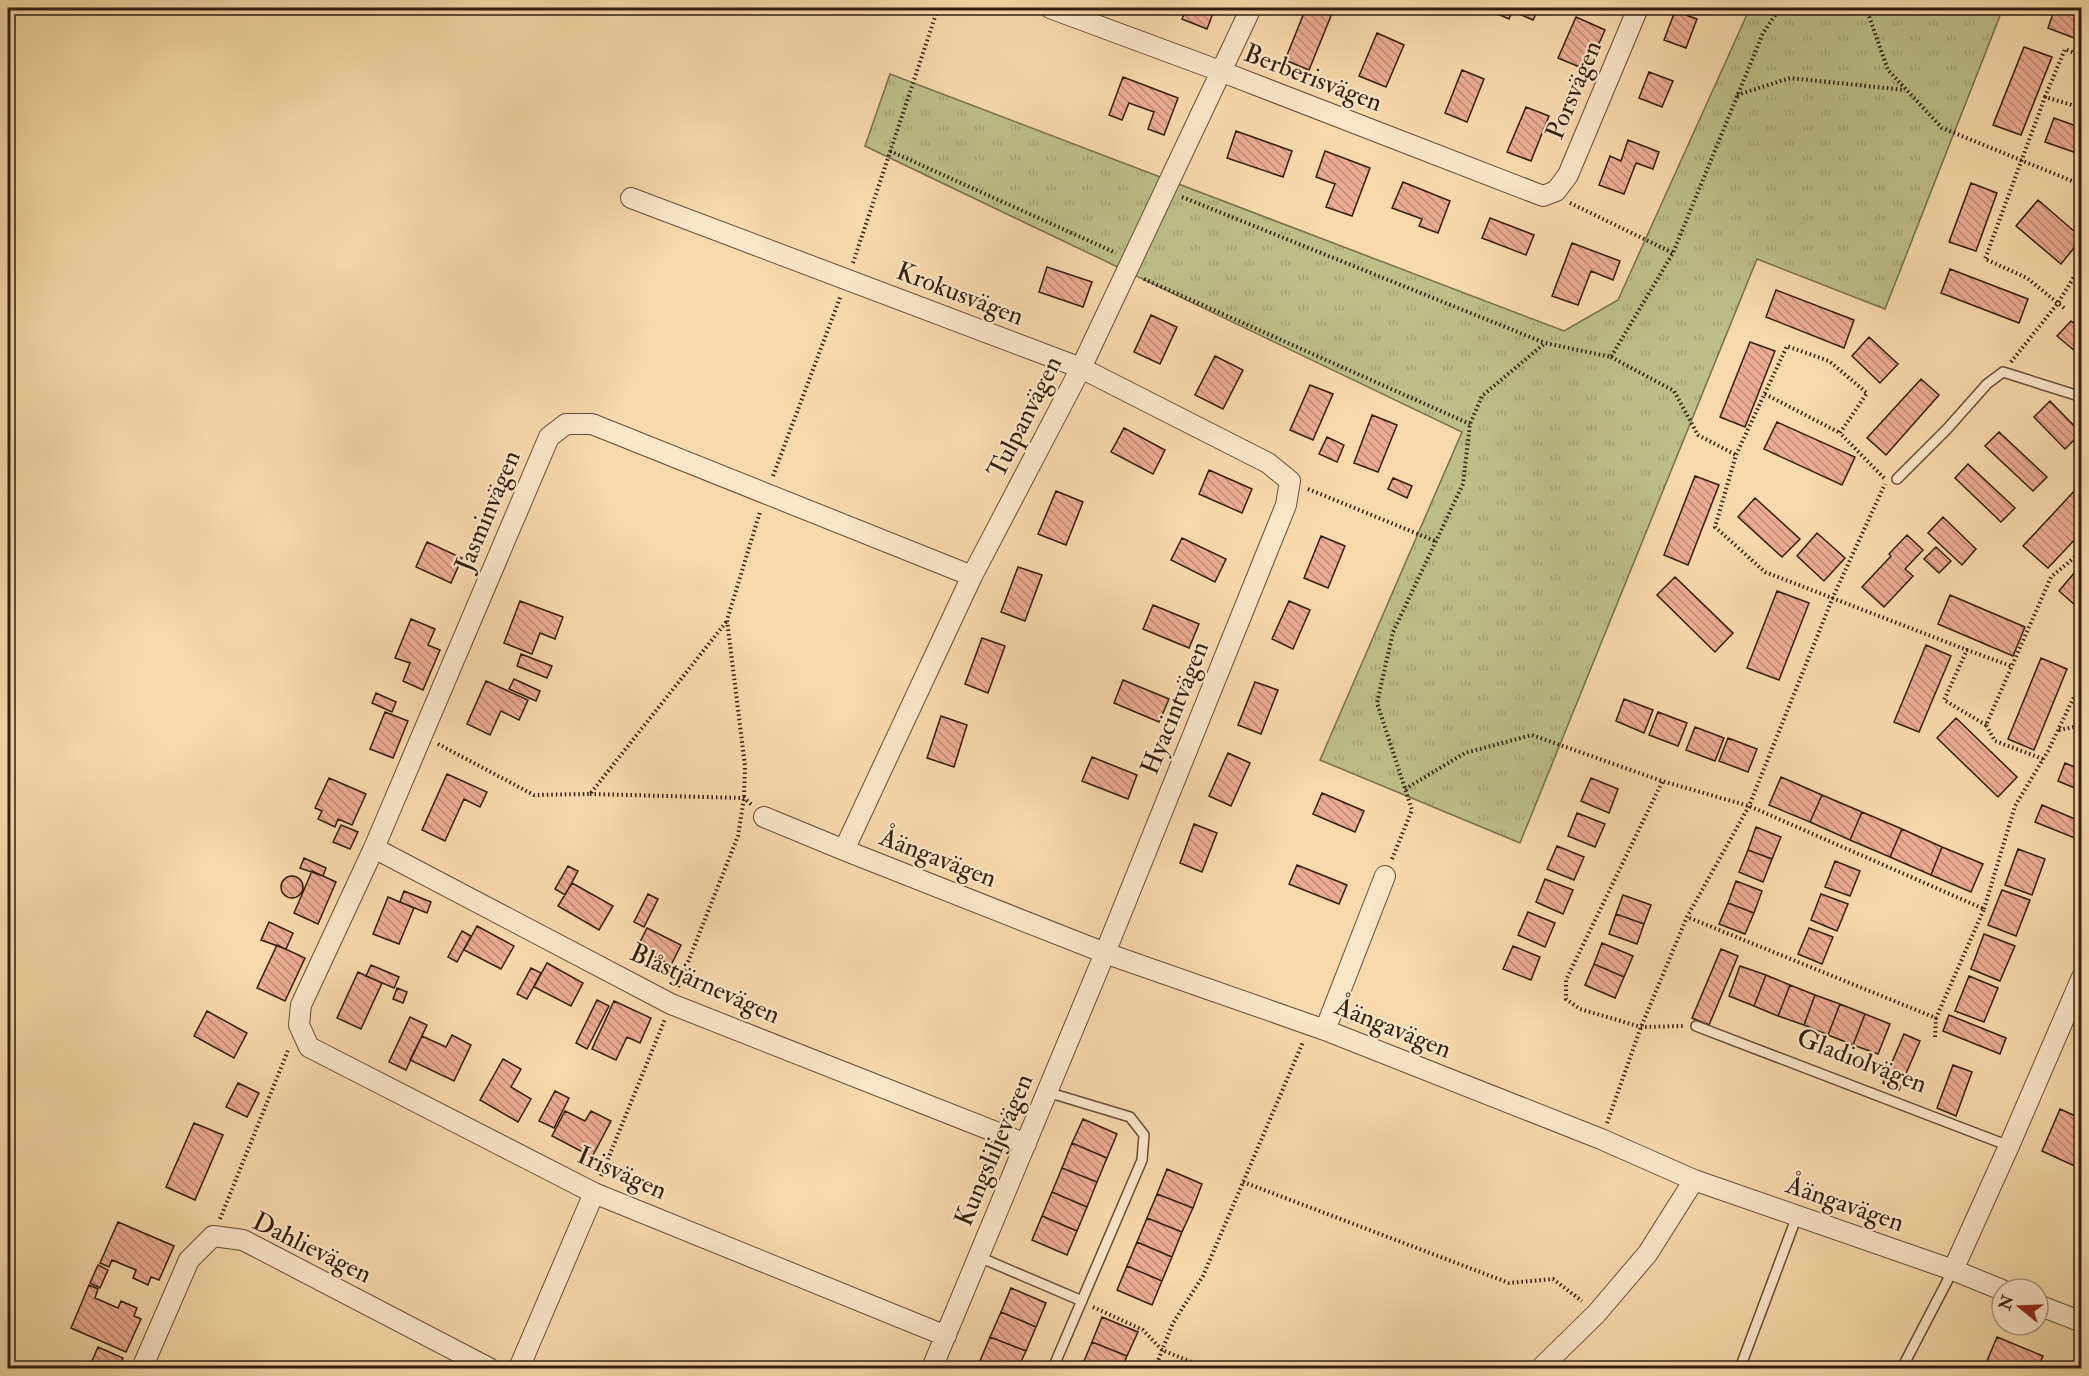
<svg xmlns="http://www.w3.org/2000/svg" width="2089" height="1376" viewBox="0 0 2089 1376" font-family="'IM FELL Double Pica',serif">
<defs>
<pattern id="park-tufts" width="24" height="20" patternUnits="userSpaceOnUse" patternTransform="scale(1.5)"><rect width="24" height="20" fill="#bdbf89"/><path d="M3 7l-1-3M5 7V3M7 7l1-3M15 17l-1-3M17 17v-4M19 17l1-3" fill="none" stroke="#a3a475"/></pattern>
<pattern id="building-back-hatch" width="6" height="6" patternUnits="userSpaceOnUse" patternTransform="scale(1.5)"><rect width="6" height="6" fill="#edac92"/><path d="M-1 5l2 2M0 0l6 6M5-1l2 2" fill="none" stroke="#c18b76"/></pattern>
</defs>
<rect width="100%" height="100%" fill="#f7d9ab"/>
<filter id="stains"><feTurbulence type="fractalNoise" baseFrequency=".00333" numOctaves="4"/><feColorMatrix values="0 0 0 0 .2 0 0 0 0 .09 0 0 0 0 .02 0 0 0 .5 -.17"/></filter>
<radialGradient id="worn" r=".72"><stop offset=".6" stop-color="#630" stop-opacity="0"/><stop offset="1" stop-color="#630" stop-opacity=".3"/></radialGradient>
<!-- park -->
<path fill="url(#park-tufts)" stroke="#786e4c" stroke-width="1.5" d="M1750,8H2003L1885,309L1757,259L1520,843L1320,760L1462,432L865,146L890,74L1564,331L1618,300Z"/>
<!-- building -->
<path fill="url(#building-back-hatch)" stroke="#321e0f" stroke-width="1.5" d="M1187,8H1215L1207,29L1182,19Z
M1306,8H1324L1333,11L1309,70L1285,60Z
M1492,8H1539L1533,20L1512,11L1509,19L1491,11Z
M2055,8H2064L2082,14V41L2048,28Z
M1675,11L1697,19L1686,48L1664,40Z
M1576,17L1605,30L1587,70L1558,58Z
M1377,33L1404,45L1386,87L1359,76Z
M2024,47L2052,57L2021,135L1993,125Z
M1462,70L1484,79L1467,122L1445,113Z
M1649,72L1673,81L1662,107L1639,98Z
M1123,77L1178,98L1164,135L1148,129L1154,112L1129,103L1122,120L1109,115Z
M1526,107L1549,116L1531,161L1507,152Z
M2054,118L2082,128V155L2045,142Z
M1236,131L1292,151L1283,177L1227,158Z
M1628,140L1659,152L1653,169L1636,163L1624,194L1599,185L1610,156L1621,161Z
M1325,151L1370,168L1352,216L1326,207L1335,184L1316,177Z
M1403,182L1450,201L1438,233L1419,226L1422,219L1392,208Z
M1971,183L1997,193L1976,251L1949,242Z
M2038,200L2082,238L2061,264L2016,226Z
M1490,218L1534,235L1526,255L1482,238Z
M1572,243L1620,261L1613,280L1591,271L1578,305L1552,296Z
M1047,267L1092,282L1083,307L1039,292Z
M1950,269L2028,299L2019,323L1941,293Z
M1776,290L1854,320L1844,348L1766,317Z
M1151,315L1177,327L1160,364L1134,352Z
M2071,321L2082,330V357L2057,336Z
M1869,337L1898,364L1880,383L1852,356Z
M1750,342L1775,351L1745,427L1720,417Z
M1215,356L1243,370L1223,409L1195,395Z
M1921,379L1939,395L1886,455L1867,438Z
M1310,385L1333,394L1313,440L1290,430Z
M2050,401L2081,433L2065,449L2034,417Z
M1372,415L1397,425L1378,472L1354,463Z
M1777,422L1855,457L1842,485L1764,449Z
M1124,428L1165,450L1153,474L1111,452Z
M1999,432L2047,477L2033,491L1985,446Z
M1327,437L1344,445L1337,462L1319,454Z
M1968,464L2015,508L2001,522L1955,478Z
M1209,470L1252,489L1242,513L1199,494Z
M1695,476L1719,485L1688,565L1664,555Z
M1393,478L1412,486L1407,498L1388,489Z
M2078,487L2082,489V532L2048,568L2023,546Z
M1056,491L1083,502L1066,545L1038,534Z
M1755,498L1800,539L1782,557L1738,517Z
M1943,517L1976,549L1962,565L1928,533Z
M1817,533L1845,558L1824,581L1797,556Z
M1907,535L1923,550L1905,569L1913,576L1884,607L1862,587L1891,556L1889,554Z
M1321,536L1345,546L1328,588L1304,578Z
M1182,538L1226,559L1215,582L1171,560Z
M427,542L462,558L451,583L416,567Z
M1936,547L1951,561L1939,573L1924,559Z
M2080,566L2082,568V611L2059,591Z
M1018,567L1042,575L1025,621L1001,612Z
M1675,577L1733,633L1715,652L1657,595Z
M1777,591L1809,603L1779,680L1747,668Z
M1950,595L2025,627L2013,656L1938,624Z
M520,601L563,617L555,639L540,633L532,654L504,643Z
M1289,601L1310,610L1293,649L1272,639Z
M1153,605L1199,624L1189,648L1143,629Z
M411,619L435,629L428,645L440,650L423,690L403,681L410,663L395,658Z
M982,638L1005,646L988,693L965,684Z
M1926,645L1951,656L1919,732L1894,722Z
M521,654L552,666L547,678L517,666Z
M2041,658L2067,669L2034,750L2008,739Z
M514,679L540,691L536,701L509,689Z
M1123,680L1169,699L1159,722L1114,703Z
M486,681L528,700L519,720L501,711L490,735L467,724Z
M1255,682L1278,690L1261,734L1238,725Z
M376,693L396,702L392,712L372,703Z
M1624,699L1653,710L1644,733L1616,721Z
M385,712L408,721L393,758L370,749Z
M1658,712L1687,723L1678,746L1649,735Z
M941,716L967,725L954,767L927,758Z
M1956,718L2017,777L1998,797L1937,738Z
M1695,727L1724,738L1715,761L1686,750Z
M1728,738L1757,749L1748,772L1719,761Z
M1228,753L1250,763L1231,806L1209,796Z
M1092,757L1137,775L1128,799L1082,781Z
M2065,763L2082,770V791L2058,781Z
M447,774L487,792L480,807L464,799L445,841L422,830Z
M1781,777L1822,795L1810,822L1769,805Z
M329,778L366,794L352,825L338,819L335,827L318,819L322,811L315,808Z
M1591,778L1618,789L1609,813L1581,801Z
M1322,793L1364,811L1355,832L1313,814Z
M1822,795L1862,812L1850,840L1810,822Z
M2042,805L2082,822V841L2035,822Z
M1862,812L1902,829L1890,857L1850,840Z
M1577,813L1605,824L1595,847L1568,836Z
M1194,824L1217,833L1202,872L1180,863Z
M341,825L358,832L350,849L333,842Z
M1756,827L1781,837L1772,859L1748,850Z
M1902,829L1942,847L1931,875L1890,857Z
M1557,846L1584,857L1574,880L1547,869Z
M1942,847L1983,864L1971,892L1931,875Z
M2018,849L2045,859L2032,895L2005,885Z
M1748,850L1772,859L1763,882L1739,872Z
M304,858L326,868L323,876L300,868Z
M1835,861L1860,871L1850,896L1825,887Z
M1297,865L1347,885L1339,904L1289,884Z
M568,866L578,871L565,895L555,889Z
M312,871L336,882L318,924L294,913Z
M281 887a11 11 0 1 1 22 0a11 11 0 1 1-22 0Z
M1545,879L1573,890L1563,914L1536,902Z
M1736,881L1762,891L1754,913L1728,903Z
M572,883L613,906L599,930L558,906Z
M2002,890L2030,900L2016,936L1988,925Z
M404,891L431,902L427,913L400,902Z
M648,894L658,899L644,927L634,922Z
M1821,894L1848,904L1837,931L1811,920Z
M1623,895L1651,905L1644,924L1616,914Z
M388,897L414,908L399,944L373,934Z
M1728,903L1754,913L1745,934L1719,924Z
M1528,912L1555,923L1545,947L1518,935Z
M1616,914L1644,924L1637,944L1609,934Z
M269,922L293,933L286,949L261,940Z
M477,926L514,946L501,969L464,950Z
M647,928L681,945L671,965L637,948Z
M1809,928L1833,937L1822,964L1798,954Z
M462,931L471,936L457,962L448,957Z
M1984,934L2015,946L2000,981L1971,969Z
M1602,943L1633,956L1624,977L1594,964Z
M277,945L305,958L285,1001L257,988Z
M1513,946L1540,957L1531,980L1503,969Z
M1721,949L1738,956L1709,1025L1692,1018Z
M547,963L583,983L571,1006L534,987Z
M1594,964L1624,977L1615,998L1585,985Z
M371,965L399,977L394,988L366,976Z
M1740,966L1766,975L1754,1006L1729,996Z
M531,968L541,973L527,999L517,994Z
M358,972L382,983L361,1029L337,1018Z
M1766,975L1790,985L1778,1016L1754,1006Z
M1969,976L1998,988L1984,1022L1955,1011Z
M1790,985L1815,995L1804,1025L1778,1016Z
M397,988L407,992L403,1003L393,999Z
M1815,995L1840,1004L1828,1035L1804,1025Z
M597,1000L609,1006L587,1049L576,1043Z
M614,1001L651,1018L640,1043L627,1037L616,1060L592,1049Z
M1840,1004L1865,1014L1853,1045L1828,1035Z
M207,1011L247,1033L234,1058L194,1036Z
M1865,1014L1890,1024L1878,1054L1853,1045Z
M1949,1015L2006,1038L2000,1054L1943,1031Z
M410,1017L427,1025L406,1070L389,1062Z
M1904,1034L1920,1041L1899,1090L1883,1083Z
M452,1035L471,1045L454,1081L410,1060L422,1036L446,1047Z
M503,1059L521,1069L511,1087L531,1099L518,1122L480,1100Z
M1953,1065L1972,1072L1956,1116L1937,1108Z
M238,1083L259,1093L247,1117L226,1107Z
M555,1091L569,1098L554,1128L539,1121Z
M2060,1109L2082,1119V1162L2079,1168L2042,1151Z
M565,1111L585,1121L591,1111L611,1121L592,1157L552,1136Z
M1083,1119L1117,1134L1107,1158L1072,1143Z
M194,1123L223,1135L195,1200L166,1187Z
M1072,1143L1107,1158L1097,1182L1062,1168Z
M1062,1168L1097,1182L1087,1207L1052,1192Z
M1167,1169L1202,1184L1193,1208L1157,1194Z
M1052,1192L1087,1207L1077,1231L1042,1216Z
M1157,1194L1193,1208L1182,1232L1147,1218Z
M1042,1216L1077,1231L1067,1255L1032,1240Z
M1147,1218L1182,1232L1172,1257L1137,1242Z
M118,1222L174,1246L159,1280L151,1277L148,1285L133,1278L136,1270L112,1260L109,1267L100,1263Z
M1137,1242L1172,1257L1162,1281L1127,1266Z
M98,1265L108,1270L100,1288L90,1283Z
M1127,1266L1162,1281L1152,1305L1117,1290Z
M89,1285L98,1289L95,1298L118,1308L121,1301L137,1308L134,1316L141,1319L126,1352L71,1328Z
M1011,1288L1046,1303L1036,1327L1001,1312Z
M1001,1312L1036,1327L1026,1351L990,1337Z
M1102,1317L1138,1332L1127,1356L1092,1342Z
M990,1337L1026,1351L1018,1368H999L980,1361Z
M1997,1337L2043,1356L2038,1368H1984Z
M1092,1342L1127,1356L1122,1368H1089L1082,1366Z
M98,1347L123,1358L118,1368H89Z
M980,1361L999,1368H977Z"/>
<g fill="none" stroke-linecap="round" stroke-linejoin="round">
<!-- service casing -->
<g stroke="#634d36" stroke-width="12">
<path id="service" d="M1897,479L1947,429L1987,384L2003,372L2082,397
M1696,1026L2009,1146
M1047,1092L1130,1117L1144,1135L1142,1160L1053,1368
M979,1257L1082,1301
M1740,1368L1797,1216
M1902,1368L1953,1270"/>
</g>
<!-- minor casing -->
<g stroke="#634d36" stroke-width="22">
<path id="minor" d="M1050,8L1220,71L1543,196L1556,191L1568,175L1638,8
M631,198L1081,368L1268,463L1290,481L1286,505L1105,953L932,1368
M764,817L844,850L1105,953L1325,1030L1601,1139L1694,1180L1953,1270L2002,1290
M374,848L671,1004L1026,1144
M844,850L972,576L1081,368L1251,8
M1325,1030L1385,876
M1953,1270L2009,1146L2082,977
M2038,1305L2082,1322
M946,1336L594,1193L309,1047L299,1025L301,1005L374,848L549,437L566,424H592L972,576
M142,1368L189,1260L213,1236L243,1240L489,1368
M519,1368L594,1193
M1541,1368L1597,1313L1648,1253L1694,1180"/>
</g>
<!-- path -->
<path stroke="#321e0f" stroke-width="4" stroke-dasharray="1.5 3" stroke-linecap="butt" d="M1866,8L1888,70L1942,128L2082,185
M1737,95L1790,78L1905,90
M2045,97L2065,49L2082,56
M890,151L1116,253
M1182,197L1545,343
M1570,203L1673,253
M853,263L938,8
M1144,279L1470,424
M2064,308L2027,278L1985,259L2045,97L2082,108
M1611,357L1674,391L1698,435L1736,455
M2011,362L2058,303L2082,264
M1765,394L1840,433
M773,476L841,295
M1884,478L1840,433L1867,393L1829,361L1787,346L1736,455L1715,527L1765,572L1967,650
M1308,489L1435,541
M1986,725L1944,700L1967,650L2011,666
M2059,730L2074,727
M438,744L534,795L590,794L727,621
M2043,759L1995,741L1986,725L2051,577L2082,551
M1662,782L1566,980V999L1580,1009L1641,1027L1683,1026
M1405,789L1465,753L1532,735L1662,781L1749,806L1984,909L1936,1018L1687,917
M590,794L744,798L753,806
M1392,859L1412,810L1377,703L1393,632L1463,484L1470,424L1482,396L1545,343L1611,357L1673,253L1763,33L1780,8
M1984,909L2015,806L2048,751L2082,680
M678,987L738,836L744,798L745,766L727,620L760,512
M1935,1037L1936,1018
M1607,1123L1641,1027L1687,917L1749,806L1833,597L1885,484
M601,1176L665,1019
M1243,1182L1509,1283L1553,1279L1582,1301
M220,1219L289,1048
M1093,1307L1143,1330L1162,1350L1206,1368
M1155,1368L1173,1323L1203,1276L1303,1042"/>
<!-- service -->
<use href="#service" stroke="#fae6c8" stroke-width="9"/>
<!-- minor -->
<use href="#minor" stroke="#fae6c8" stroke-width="20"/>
</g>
<g text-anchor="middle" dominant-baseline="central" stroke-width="4.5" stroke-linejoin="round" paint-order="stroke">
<!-- street labels -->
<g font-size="26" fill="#321e0f" stroke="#fae6c8">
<text transform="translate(1313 78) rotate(21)">Berberisvägen</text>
<text transform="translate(1574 90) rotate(-67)">Porsvägen</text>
<text transform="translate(960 294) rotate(21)">Krokusvägen</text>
<text transform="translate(1025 417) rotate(-63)">Tulpanvägen</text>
<text transform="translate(488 511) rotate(-67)">Jasminvägen</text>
<text transform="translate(1175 708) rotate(-68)">Hyacintvägen</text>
<text transform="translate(938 858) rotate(21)">Åängavägen</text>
<text transform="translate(705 984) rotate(24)">Blåstjärnevägen</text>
<text transform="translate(1393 1028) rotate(22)">Åängavägen</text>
<text transform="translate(1862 1061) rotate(21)">Gladiolvägen</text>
<text transform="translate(994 1150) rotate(-67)">Kungsliljevägen</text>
<text transform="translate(622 1173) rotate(24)">Irisvägen</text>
<text transform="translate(1845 1204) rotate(19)">Åängavägen</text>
<text transform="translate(312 1248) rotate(26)">Dahlievägen</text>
</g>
</g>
<!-- margin -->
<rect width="2089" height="1376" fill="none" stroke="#f7d9ab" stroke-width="30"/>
<rect x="9" y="9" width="2071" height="1358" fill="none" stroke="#321e0f" stroke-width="3"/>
<rect x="15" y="15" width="2059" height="1346" fill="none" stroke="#321e0f" stroke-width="1.5"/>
<!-- north arrow -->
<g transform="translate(2020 1307) rotate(288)"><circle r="28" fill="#fae6c8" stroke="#aa967e" stroke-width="1.5"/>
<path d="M0-4.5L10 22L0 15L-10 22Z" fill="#8f2418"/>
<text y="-9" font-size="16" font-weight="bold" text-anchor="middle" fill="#321e0f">N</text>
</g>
<rect width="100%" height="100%" filter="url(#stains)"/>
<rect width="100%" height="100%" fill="url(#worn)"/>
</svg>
